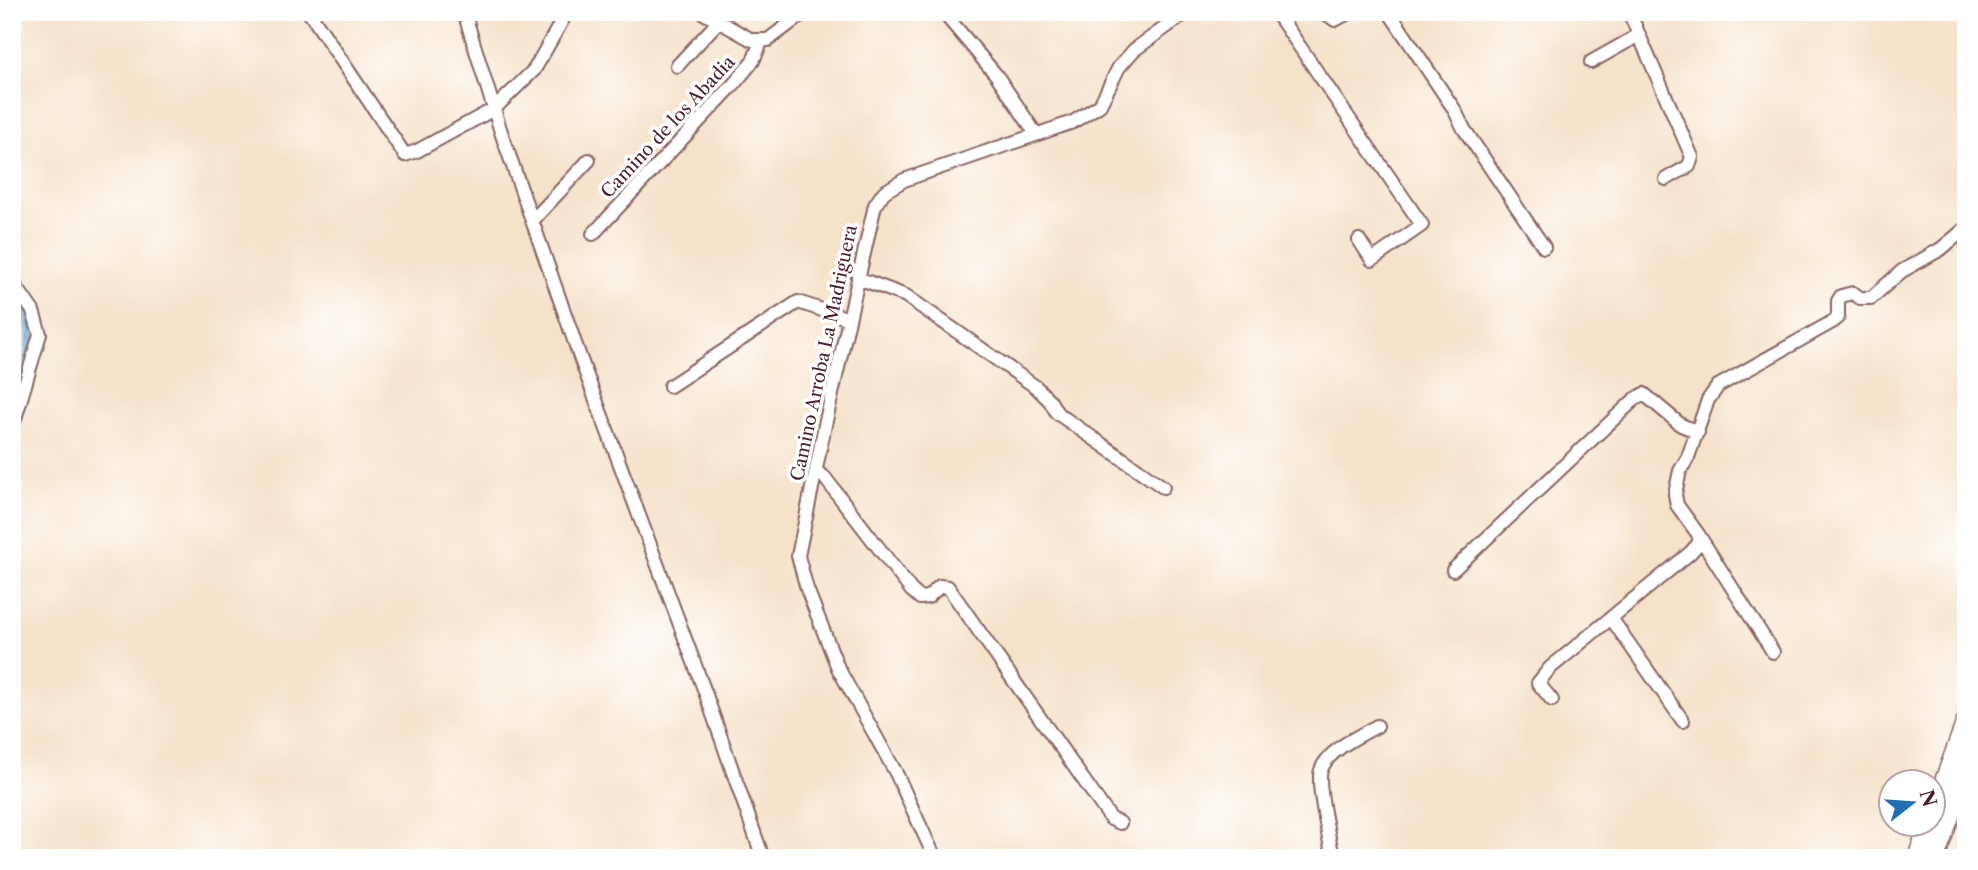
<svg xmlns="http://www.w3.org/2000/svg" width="1978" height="870" viewBox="0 0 1978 870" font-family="'Libre Caslon Text',serif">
<rect width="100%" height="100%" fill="#fff"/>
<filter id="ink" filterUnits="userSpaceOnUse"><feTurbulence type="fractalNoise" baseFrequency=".0143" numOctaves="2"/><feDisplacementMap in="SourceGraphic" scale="14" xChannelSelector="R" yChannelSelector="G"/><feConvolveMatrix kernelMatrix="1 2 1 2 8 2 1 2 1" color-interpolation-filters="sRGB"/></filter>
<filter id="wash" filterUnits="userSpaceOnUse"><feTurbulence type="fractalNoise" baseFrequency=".00686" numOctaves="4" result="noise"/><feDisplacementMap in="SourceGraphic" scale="28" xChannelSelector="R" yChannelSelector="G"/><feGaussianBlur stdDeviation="1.57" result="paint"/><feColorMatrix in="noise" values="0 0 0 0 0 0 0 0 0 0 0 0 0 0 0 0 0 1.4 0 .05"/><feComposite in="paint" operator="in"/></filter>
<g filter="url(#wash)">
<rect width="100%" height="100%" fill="#f5e2c9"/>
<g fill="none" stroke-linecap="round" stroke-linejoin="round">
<!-- canal -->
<path stroke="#67a5d9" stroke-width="9" d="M27,361L31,334L28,313"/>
</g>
</g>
<g filter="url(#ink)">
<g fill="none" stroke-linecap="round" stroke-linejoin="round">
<!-- minor casing -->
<g stroke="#866362" stroke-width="16">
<path id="minor" d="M309,12L405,155L417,151L494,109L534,70L567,12
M464,12L501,132L581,360L705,692L763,858
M702,12L752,40H768L805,12
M943,12L997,76L1036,134
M1276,12L1422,225L1372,260L1359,240
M1324,12L1335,20L1350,12
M1389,12L1454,109L1464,129L1544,247
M1629,12L1692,157L1689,166L1666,179
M1591,62L1639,35
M677,66L719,21
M532,221L589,160
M593,234L734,84L753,61L762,40
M858,278L906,296L1036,387L1050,401L1057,413L1163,487
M12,281L33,311L40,334L12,429
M670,386L798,302L849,319
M816,471L825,478L911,590L920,598L928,597L940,586L948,587L1111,819L1120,823
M1453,570L1634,400L1644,394L1681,425L1698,432
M1611,618L1683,721
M1773,652L1698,534L1677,505L1675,494L1680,471L1688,457L1708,400L1718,386L1834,321L1838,317V301L1841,296L1853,293L1860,298H1871L1902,271L1941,249L1966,228
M1552,700L1538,683L1550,668L1690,553L1700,542L1698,534
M935,858L896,773L838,668L807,589L798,556L825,425L875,205L884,192L904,180L1073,122L1100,105L1119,67L1134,50L1187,12
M1333,858C1330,840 1316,785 1321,770C1328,750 1359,736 1377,726"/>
</g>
<!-- highway casing -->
<g stroke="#866362" stroke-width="21">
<path id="highway" d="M1932,814L1966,721
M1917,858L1929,824
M1935,858L1966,772"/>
</g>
<!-- minor -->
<use href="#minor" stroke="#fff" stroke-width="12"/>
<!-- highway -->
<use href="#highway" stroke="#fff" stroke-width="18"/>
</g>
</g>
<g text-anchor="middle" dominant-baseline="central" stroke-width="7" stroke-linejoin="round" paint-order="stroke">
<!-- street labels -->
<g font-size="18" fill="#4a1f2b" stroke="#fff">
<text transform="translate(668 127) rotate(-47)">Camino de los Abadia</text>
<text transform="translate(824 353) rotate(-78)">Camino Arroba La Madriguera</text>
</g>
</g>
<!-- margin -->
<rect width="1978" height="870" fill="none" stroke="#fff" stroke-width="42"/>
<!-- north arrow -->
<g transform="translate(1912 803) rotate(73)"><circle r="33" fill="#ffffff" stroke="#b7a5aa" stroke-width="2"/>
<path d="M0-5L12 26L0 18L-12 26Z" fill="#1f6fb2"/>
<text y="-10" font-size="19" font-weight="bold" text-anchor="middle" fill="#4a1f2b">N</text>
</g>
</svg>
